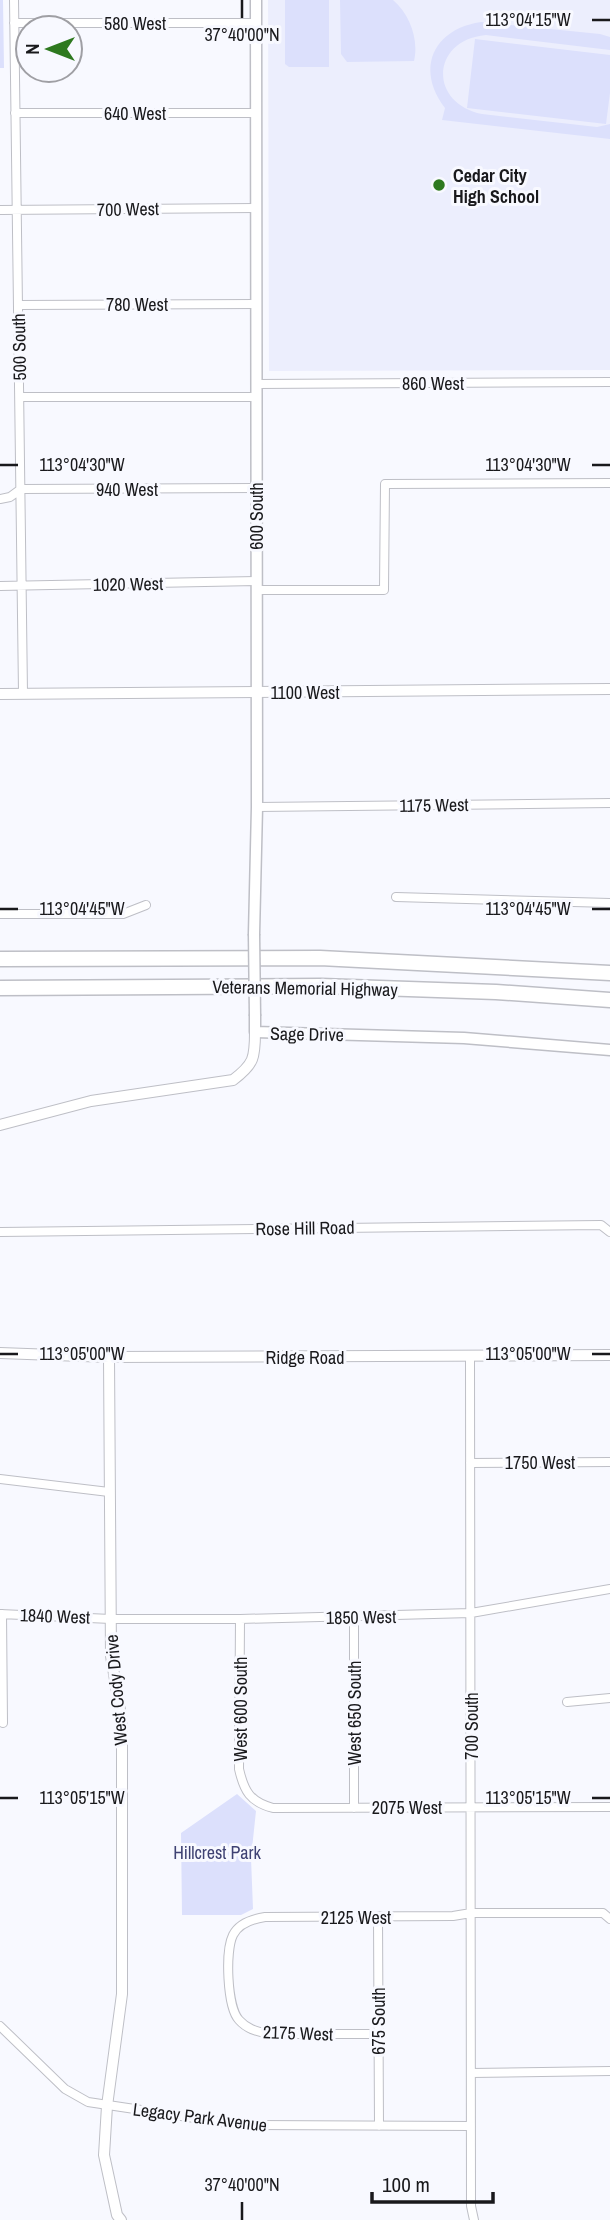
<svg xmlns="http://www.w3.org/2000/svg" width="610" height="2220" viewBox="0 0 610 2220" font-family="'Archivo Narrow',sans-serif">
<rect width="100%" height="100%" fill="#f8f9ff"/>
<!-- built -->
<path fill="#eceefd" d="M268,0H610V370L269,371Z"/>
<!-- green -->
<path fill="#dce0fc" d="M0,0H3L4,68H0Z
M285,0H329V67H289L285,64Z
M340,0H393C410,14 419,40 414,61L347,62L341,54Z
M481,22L600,34L610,37V50L486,35C431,40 428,103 482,114L597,127L610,124V139L442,120L445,108C415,69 433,29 481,22Z
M475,39L610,55V93L606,124L467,108Z
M237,1794L256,1811L251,1858L253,1909L241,1915H182L181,1833Z"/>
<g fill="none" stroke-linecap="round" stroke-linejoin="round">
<!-- minor casing -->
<g stroke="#bebfc6" stroke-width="10">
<path id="minor" d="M14,0L23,693
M14,23H256
M15,113H256
M0,210L255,208
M18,305L256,304
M257,384L610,382
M20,397H257
M0,499L10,497L21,489L257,488
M0,586L256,581
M256,590H384L385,484L610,483
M257,807L610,803
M396,897L610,903
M0,914H123L146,905
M0,1232L601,1225L610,1232
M470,1357L471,2206L474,2220
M470,1463L610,1462
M0,1479L109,1492
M0,1614L111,1619H240L471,1613L610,1589
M2,1614L3,1723
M354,1617V1808
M240,1619L239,1769C244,1791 250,1802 273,1808L610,1807
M567,1702L610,1698
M378,1917L379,2126
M0,2026L65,2089L88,2102L241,2125L471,2126
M378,2034H268C256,2031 247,2029 239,2020C227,2007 225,1951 233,1935C239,1923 252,1919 265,1917L453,1916L471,1913H603L610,1919
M471,2073L610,2071"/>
</g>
<!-- tertiary casing -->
<g stroke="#bebfc6" stroke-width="12">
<path id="tertiary" d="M0,694L610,689
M0,1125L91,1101L233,1080C254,1064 255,1058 255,1032
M0,1353L109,1357L610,1355
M109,1357L111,1656L122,1722V1994L107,2106L104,2155L117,2215L121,2220"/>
</g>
<!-- secondary casing -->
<g stroke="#bebfc6" stroke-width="13">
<path id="secondary" d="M254,934L257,807L256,0
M255,1016V1032L464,1038L610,1050"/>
</g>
<!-- motorway casing -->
<g stroke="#bebfc6" stroke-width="17">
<path id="motorway" d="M0,959L320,958L610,973
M0,988L321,986L496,992L610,1000"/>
</g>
<!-- minor -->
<use href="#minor" stroke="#fff" stroke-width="8"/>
<!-- tertiary -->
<use href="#tertiary" stroke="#fff" stroke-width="10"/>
<!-- secondary -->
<use href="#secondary" stroke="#fff" stroke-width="10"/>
<!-- motorway -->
<use href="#motorway" stroke="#fff" stroke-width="14"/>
<!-- secondary-bridge casing -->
<g stroke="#bebfc6" stroke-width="13" stroke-linecap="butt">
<path id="secondary-bridge" d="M254,934L255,1016"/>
</g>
<!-- secondary-bridge -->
<use href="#secondary-bridge" stroke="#fff" stroke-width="10"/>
</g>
<!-- ticks -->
<path fill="none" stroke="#19191c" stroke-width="2.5" d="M242,0V18M592,20H610M0,465H18M592,465H610M0,909H18M592,909H610M0,1354H18M592,1354H610M0,1798H18M592,1798H610M242,2202V2220"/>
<!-- markers -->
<circle fill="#2e791f" stroke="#f8f9ff" stroke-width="2.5" cx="439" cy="185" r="7"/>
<g text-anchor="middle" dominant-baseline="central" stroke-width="6" stroke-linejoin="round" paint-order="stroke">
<!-- street labels -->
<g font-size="18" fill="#19191c" stroke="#f8f9ff">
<text x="135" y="23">580 West</text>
<text x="135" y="113">640 West</text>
<text transform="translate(128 209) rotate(-1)">700 West</text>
<text x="137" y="304">780 West</text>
<text transform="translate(19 347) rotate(-91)">500 South</text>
<text x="433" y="383">860 West</text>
<text x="127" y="489">940 West</text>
<text transform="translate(256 516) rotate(-90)">600 South</text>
<text transform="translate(128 584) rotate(-1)">1020 West</text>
<text x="305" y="692">1100 West</text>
<text transform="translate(434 805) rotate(-1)">1175 West</text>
<text transform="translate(305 988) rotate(1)">Veterans Memorial Highway</text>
<text transform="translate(307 1034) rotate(1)">Sage Drive</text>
<text transform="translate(305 1228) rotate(-1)">Rose Hill Road</text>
<text x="305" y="1357">Ridge Road</text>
<text x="540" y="1462">1750 West</text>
<text transform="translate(55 1616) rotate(2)">1840 West</text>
<text transform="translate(361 1617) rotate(-1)">1850 West</text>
<text transform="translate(116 1690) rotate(-95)">West Cody Drive</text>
<text transform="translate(240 1709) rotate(-90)">West 600 South</text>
<text transform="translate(354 1713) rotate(-90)">West 650 South</text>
<text transform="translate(471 1726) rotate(-90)">700 South</text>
<text x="407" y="1807">2075 West</text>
<text x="356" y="1917">2125 West</text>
<text transform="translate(378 2021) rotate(-90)">675 South</text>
<text transform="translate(298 2033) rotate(2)">2175 West</text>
<text transform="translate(200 2117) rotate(7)">Legacy Park Avenue</text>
</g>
<!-- poi labels -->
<g font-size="18" font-weight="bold" fill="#19191c" stroke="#f8f9ff" text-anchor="start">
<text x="453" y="175">Cedar City<tspan x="453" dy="21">High School</tspan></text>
</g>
<!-- park labels -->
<g font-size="18" fill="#3f4273" stroke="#f8f9ff">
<text x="217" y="1852">Hillcrest Park</text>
</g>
</g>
<g font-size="18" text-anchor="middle" fill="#19191c" stroke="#f8f9ff" stroke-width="6" stroke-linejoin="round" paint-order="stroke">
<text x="528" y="26">113°04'15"W</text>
<text x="242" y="41">37°40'00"N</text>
<text x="528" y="471">113°04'30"W</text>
<text x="82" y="471">113°04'30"W</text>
<text x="528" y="915">113°04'45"W</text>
<text x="82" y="915">113°04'45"W</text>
<text x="82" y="1360">113°05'00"W</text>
<text x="528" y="1360">113°05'00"W</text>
<text x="528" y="1804">113°05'15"W</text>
<text x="82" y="1804">113°05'15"W</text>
<text x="242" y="2191">37°40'00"N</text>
</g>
<!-- north arrow -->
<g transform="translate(49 49) rotate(270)"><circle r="33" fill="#f8f9ff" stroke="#9f9fa4" stroke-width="2"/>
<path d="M0-5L12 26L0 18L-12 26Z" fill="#2e791f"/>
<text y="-10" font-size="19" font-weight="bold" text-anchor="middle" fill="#19191c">N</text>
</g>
<!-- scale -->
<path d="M372 2192v10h121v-10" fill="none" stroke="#19191c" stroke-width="3.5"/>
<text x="382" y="2192" font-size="21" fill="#19191c" stroke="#f8f9ff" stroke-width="5" paint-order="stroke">100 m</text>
</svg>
